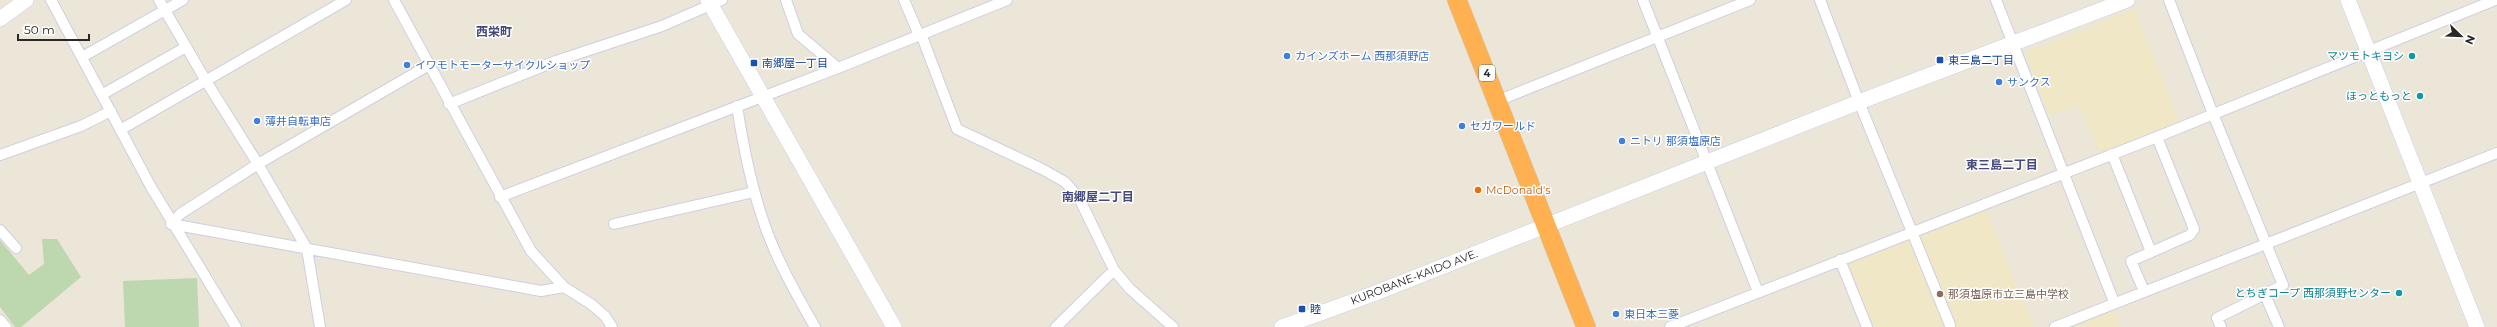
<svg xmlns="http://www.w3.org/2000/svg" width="2497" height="327" font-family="Montserrat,'Noto Sans JP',sans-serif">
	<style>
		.education { fill: #efe7c5 }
		.cemetery { fill: #bdd7ae }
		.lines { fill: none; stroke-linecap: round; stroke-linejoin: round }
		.street-casing { stroke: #cdcfe3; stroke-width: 12 }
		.secondary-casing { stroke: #cdcfe3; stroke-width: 16 }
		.highway-casing { stroke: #cbcbcb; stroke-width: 20 }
		.street { stroke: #fff; stroke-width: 10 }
		.secondary { stroke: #fff; stroke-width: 15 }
		.highway { stroke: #ffb050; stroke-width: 19 }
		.shop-dot { fill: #3f7fe0; stroke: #fff; stroke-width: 1.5 }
		.culture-dot { fill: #0f9aa8; stroke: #fff; stroke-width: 1.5 }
		.transit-dot { fill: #1a4fb4; stroke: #fff; stroke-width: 1.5 }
		.food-dot { fill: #e8710a; stroke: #fff; stroke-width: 1.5 }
		.education-dot { fill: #8d6e63; stroke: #fff; stroke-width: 1.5 }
		.labels { text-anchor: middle; stroke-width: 3; stroke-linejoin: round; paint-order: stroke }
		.shield { fill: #fff; stroke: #686868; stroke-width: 1 }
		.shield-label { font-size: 10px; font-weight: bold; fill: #282828 }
		.shop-label { font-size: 11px; fill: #366cbe; stroke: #fff; text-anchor: start }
		.culture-label { font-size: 11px; fill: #0d838f; stroke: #fff; text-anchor: end }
		.transit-label { font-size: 11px; fill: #164399; stroke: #fff; text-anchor: start }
		.food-label { font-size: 11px; fill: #c56008; stroke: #fff; text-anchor: start }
		.street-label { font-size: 11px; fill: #282828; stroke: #fff }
		.education-label { font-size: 11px; fill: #785e54; stroke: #fff; text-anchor: start }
		.neighbourhood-label { font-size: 12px; font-weight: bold; fill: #45497b; stroke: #fff }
	</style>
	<rect width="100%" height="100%" fill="#ece6d8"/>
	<path class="education" d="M 2135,9 L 2180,124 L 2100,155 L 2079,105 L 2050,116 L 2025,53 Z
		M 1986,208 L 2034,327 L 1872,327 L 1846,262 Z
		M 2113,308 L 2121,327 L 2064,327 Z"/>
	<path class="cemetery" d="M 42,239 L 57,239 L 81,277 L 21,327 L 15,327 L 0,307 L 0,240 L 29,275 L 44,264 Z
		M 197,278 L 199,327 L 125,327 L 123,281 Z"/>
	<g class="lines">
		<defs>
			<path id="street" d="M 51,0 L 151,187 L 236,327
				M 159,0 L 206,81 L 258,164 L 307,249 L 320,327
				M 394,0 L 531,251 L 564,287 L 591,304 L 605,316 L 612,327
				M 786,0 L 798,34 L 838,68
				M 904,0 L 919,35
				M 1643,0 L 1758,292
				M 1820,0 L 1859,102 L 1950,325
				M 1996,0 L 2114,302
				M 2169,0 L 2213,114 L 2283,285 L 2217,318 L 2221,327
				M 921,34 L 957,129 L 1042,169 L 1065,182 L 1079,198 L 1114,270 L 1130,289 L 1173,327
				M 82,57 L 183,0
				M 103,94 L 186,47
				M 1497,101 L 1750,0
				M 449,104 L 556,61 L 662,26 L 722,0
				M 737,106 C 743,145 750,182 763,220 C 775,257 795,292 815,327
				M 120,130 L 346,0
				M 2112,154 L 2151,252
				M 0,155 L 81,126 L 111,111
				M 500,197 L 838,68 L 1007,0
				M 171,224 L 541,291 L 564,287
				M 171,224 L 180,214 L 258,164 L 429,65
				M 614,224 L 754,192
				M 0,230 L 16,248
				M 1840,260 L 1867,327
				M 2144,291 L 2131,261 L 2190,235 L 2194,229 L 2157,137
				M 2265,295 L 2279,327
				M 0,320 L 6,327
				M 1056,327 L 1114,270
				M 1670,327 L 2157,137 L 2495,0
				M 2055,327 L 2497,153"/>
			<path id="secondary" d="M 708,0 L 894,327
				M 2348,0 L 2477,327
				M 0,19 L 26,0
				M 1282,327 L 1373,294 L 1859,102 L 2127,0"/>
			<path id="highway" d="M 1457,0 L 1586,327"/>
		</defs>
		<use href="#street" class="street-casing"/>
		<use href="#secondary" class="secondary-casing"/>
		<use href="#highway" class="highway-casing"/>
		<use href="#street" class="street"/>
		<use href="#secondary" class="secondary"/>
		<use href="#highway" class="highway"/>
	</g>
	<g class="shop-dot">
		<circle cx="1287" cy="56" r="4"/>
		<circle cx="407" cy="65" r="4"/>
		<circle cx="1999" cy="82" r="4"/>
		<circle cx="257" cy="121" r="4"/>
		<circle cx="1462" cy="126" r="4"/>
		<circle cx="1622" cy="141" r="4"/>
		<circle cx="1616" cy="314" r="4"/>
	</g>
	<g class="culture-dot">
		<circle cx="2412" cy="56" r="4"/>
		<circle cx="2420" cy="96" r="4"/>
		<circle cx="2399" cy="293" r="4"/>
	</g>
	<g class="transit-dot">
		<rect x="1936" y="56" width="8" height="8" rx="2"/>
		<rect x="750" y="59" width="8" height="8" rx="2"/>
		<rect x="1298" y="305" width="8" height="8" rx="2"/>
	</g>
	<circle class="food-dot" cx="1478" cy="190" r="4"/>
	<circle class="education-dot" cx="1940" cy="294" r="4"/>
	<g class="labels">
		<rect class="shield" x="1479" y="65" width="16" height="16" rx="3"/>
		<g class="shield-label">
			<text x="1487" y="77">4</text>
		</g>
		<g class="shop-label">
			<text x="1295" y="60">カインズホーム 西那須野店</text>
			<text x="415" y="69">イワモトモーターサイクルショップ</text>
			<text x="2007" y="86">サンクス</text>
			<text x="265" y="125">薄井自転車店</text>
			<text x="1470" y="130">セガワールド</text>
			<text x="1630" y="145">ニトリ 那須塩原店</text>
			<text x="1624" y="318">東日本三菱</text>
		</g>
		<g class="culture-label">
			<text x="2404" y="60">マツモトキヨシ</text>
			<text x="2412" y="100">ほっともっと</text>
			<text x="2391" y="297">とちぎコープ 西那須野センター</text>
		</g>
		<g class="transit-label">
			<text x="1948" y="64">東三島二丁目</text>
			<text x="762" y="67">南郷屋一丁目</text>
			<text x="1310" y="313">睦</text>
		</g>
		<g class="food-label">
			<text x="1486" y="194">McDonald's</text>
		</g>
		<g class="street-label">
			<text transform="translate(1414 277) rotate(-21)" y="4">KUROBANE-KAIDO AVE.</text>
		</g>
		<g class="education-label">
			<text x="1948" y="298">那須塩原市立三島中学校</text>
		</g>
		<g class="neighbourhood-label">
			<text x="494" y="36">西栄町</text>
			<text x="2002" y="169">東三島二丁目</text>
			<text x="1098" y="201">南郷屋二丁目</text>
		</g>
	</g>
	<g transform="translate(2461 36) rotate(113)" stroke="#ffffff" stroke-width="3" paint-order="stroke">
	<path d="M0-3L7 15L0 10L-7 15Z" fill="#282828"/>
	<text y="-6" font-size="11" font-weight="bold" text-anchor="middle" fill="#282828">N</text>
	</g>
	<path d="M18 34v6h71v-6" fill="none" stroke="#282828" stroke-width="2"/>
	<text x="24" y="34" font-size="12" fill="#282828" stroke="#ffffff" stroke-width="3" paint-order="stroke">50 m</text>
</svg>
